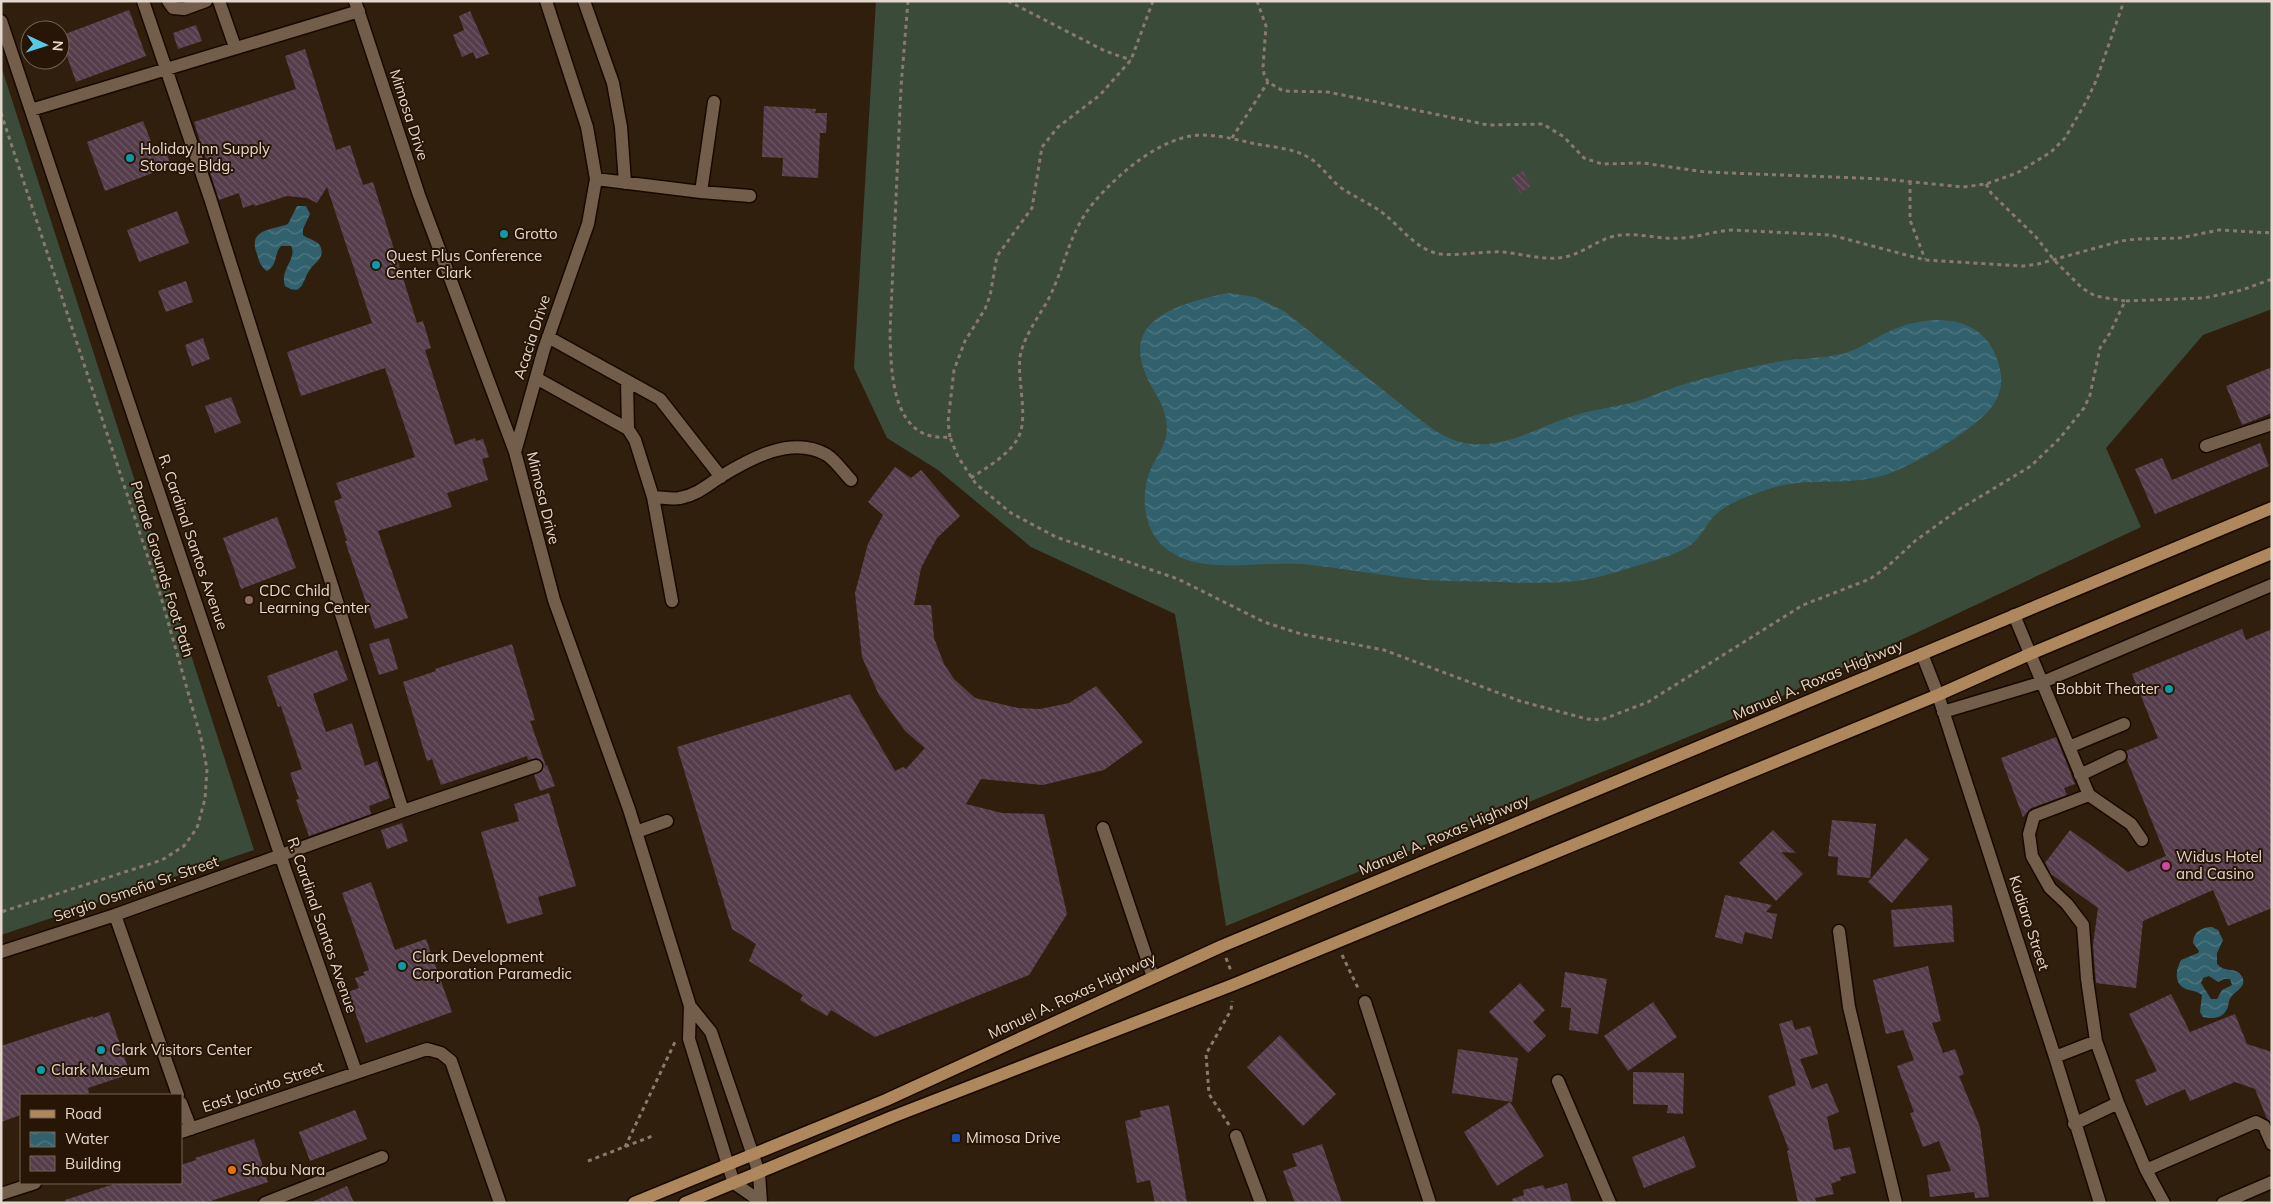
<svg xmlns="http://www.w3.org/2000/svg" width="2273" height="1204" font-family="Mulish,sans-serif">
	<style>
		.grass { fill: #3b4b3a }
		.water { fill: url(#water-waves); fill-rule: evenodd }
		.building { fill: url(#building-back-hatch) }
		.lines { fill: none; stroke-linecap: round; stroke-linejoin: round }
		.minor-casing { stroke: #180800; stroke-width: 15 }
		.major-casing { stroke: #180800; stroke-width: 15 }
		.path { stroke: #897a6c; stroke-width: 3; stroke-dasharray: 4 4; stroke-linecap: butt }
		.minor { stroke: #725e4b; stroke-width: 12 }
		.major { stroke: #ae885c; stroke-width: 12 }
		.culture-dot { fill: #0f9aa8; stroke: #271605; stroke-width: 2 }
		.education-dot { fill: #8d6e63; stroke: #271605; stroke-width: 2 }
		.hotel-dot { fill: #d1479c; stroke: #271605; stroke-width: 2 }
		.transit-dot { fill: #1a4fb4; stroke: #271605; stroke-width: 2 }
		.food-dot { fill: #e8710a; stroke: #271605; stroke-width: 2 }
		.labels { text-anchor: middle; stroke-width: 4; stroke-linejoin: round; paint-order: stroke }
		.street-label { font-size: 15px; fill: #e4d8cd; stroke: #271605 }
		.poi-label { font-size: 15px; fill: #e4d8cd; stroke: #271605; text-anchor: start }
	</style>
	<defs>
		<pattern id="water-waves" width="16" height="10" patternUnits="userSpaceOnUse" patternTransform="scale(1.25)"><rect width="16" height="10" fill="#32616e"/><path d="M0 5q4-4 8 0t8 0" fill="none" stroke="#507782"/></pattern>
		<pattern id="building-back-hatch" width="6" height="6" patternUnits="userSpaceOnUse" patternTransform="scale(1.25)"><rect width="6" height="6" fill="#553d4b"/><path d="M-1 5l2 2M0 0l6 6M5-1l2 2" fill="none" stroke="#6d5864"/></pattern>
	</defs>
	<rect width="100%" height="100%" fill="#311f0e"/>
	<path class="grass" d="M 876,1 L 2272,1 L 2272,309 L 2203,335 L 2106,448 L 2141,527 L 1744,714 L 1226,926 L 1175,614 L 1031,547 L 938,470 L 887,438 L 854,368 Z
		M 1,66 L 254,850 L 1,935 Z"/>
	<path class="water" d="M 297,206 L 306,206 L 310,214 L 303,229 L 303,235 C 309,240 319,240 321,248 C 324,258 316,262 311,268 C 302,279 304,298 285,286 C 279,270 298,258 291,246 L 281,246 C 274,253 278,265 267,271 C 261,267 259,261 257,254 C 247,229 272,230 288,224 Z
		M 1228,293 L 1255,297 L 1284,311 L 1427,425 C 1447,439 1462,446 1487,444 C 1516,442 1540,427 1567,418 C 1588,410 1610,408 1631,403 C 1649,398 1667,389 1685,384 C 1715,375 1746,368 1776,362 C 1798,358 1820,359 1842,354 C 1860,350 1875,337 1892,330 C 1939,310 1993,317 2001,375 C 2002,384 2000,394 1995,402 C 1980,428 1907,470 1878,477 C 1844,485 1808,478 1775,487 C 1756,493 1730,501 1715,515 C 1706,524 1702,536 1692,544 C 1679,554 1656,560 1640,565 C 1625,569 1609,575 1594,578 C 1564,584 1531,583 1500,582 C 1472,581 1444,582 1416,579 C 1378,575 1341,568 1304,564 C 1260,560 1192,579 1159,542 C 1143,523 1141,493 1150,471 C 1155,459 1163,449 1166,437 C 1169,420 1163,406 1155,392 C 1112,323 1171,305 1228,293 Z
		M 2212,927 L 2218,930 L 2223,940 L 2217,953 L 2217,964 C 2225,973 2236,967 2241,975 C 2249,986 2235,991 2231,997 C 2228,1001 2229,1005 2227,1009 C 2222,1019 2212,1019 2203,1017 L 2200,1012 L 2202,995 C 2197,991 2192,991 2186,989 C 2173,984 2176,969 2181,960 L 2198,953 L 2199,951 L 2193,943 C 2193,932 2202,927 2212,927 ZM 2209,976 L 2218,982 L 2224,979 L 2230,979 L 2232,985 L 2222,990 L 2217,999 L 2211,999 L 2201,983 L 2203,978 Z"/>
	<path class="building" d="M 129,10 L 146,56 L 76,82 L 60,36 Z
		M 470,11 L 489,54 L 476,59 L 473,52 L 462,57 L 453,35 L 464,30 L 459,16 Z
		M 196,25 L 202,41 L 178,49 L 173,33 Z
		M 305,49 L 336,150 L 350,145 L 363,185 L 373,182 L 417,323 L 423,321 L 431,348 L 425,350 L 455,445 L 475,438 L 476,441 L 483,439 L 489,457 L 482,459 L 488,480 L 447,493 L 452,507 L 378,531 L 408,618 L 375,629 L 345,541 L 347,541 L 334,501 L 342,498 L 336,483 L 415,457 L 385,368 L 301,396 L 287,352 L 372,323 L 327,187 L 317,203 L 307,198 L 287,196 L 255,206 L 254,204 L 243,208 L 239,193 L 219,200 L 194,122 L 296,89 L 285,56 Z
		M 764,106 L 816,109 L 815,113 L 827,113 L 826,133 L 820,133 L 818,178 L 782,176 L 783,158 L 762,157 Z
		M 143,121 L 154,149 L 164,145 L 171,166 L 105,191 L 87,142 Z
		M 1523,171 L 1531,186 L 1520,193 L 1511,178 Z
		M 177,211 L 189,243 L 139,262 L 127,230 Z
		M 186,281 L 193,302 L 166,312 L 158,291 Z
		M 203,338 L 210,359 L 192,366 L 185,345 Z
		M 2272,367 L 2272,413 L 2242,425 L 2226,386 Z
		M 231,397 L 241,423 L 215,433 L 205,406 Z
		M 2260,443 L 2269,466 L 2155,514 L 2135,469 L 2162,458 L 2172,480 Z
		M 895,467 L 911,478 L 921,470 L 960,516 L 937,538 L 921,568 L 914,605 L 931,605 L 934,638 L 944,664 L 954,679 L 975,698 L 1018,708 L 1040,709 L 1069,703 L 1096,686 L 1143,742 L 1104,770 L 1043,785 L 981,779 L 966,804 L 1002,813 L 1044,814 L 1067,914 L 1029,975 L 875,1037 L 831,1010 L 827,1016 L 800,1000 L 803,995 L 749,961 L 756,944 L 732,929 L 677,747 L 850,694 L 895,771 L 903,767 L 906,769 L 925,748 L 905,731 L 879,695 L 862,657 L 855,593 L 868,544 L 883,515 L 868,502 Z
		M 277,517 L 296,568 L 241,589 L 223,538 Z
		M 2242,629 L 2246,640 L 2272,629 L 2272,908 L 2228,926 L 2213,890 L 2143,921 L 2136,988 L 2096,983 L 2093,945 L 2098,908 L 2051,874 L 2045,863 L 2070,830 L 2128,872 L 2166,856 L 2127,760 L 2128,756 L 2126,751 L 2158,738 L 2132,674 Z
		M 389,638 L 398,669 L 379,675 L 369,644 Z
		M 512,644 L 535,720 L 530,721 L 546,766 L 547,765 L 555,786 L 540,791 L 534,775 L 542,771 L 543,763 L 537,758 L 528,760 L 527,756 L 441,785 L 432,759 L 427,761 L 403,682 L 436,671 L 435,669 Z
		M 337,650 L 348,680 L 313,694 L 326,732 L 352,723 L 365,766 L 377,761 L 390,798 L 369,806 L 371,814 L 309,836 L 296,800 L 299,799 L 290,773 L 302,769 L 281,706 L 278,707 L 267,676 Z
		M 2056,737 L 2075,784 L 2064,788 L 2067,795 L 2031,808 L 2023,817 L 2001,758 Z
		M 549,793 L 576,886 L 538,897 L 543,914 L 507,924 L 481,832 L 519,821 L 514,804 Z
		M 1832,820 L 1876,824 L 1870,878 L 1837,875 L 1838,857 L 1828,856 Z
		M 402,823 L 408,841 L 387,849 L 381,830 Z
		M 1773,830 L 1796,853 L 1781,852 L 1803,874 L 1776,901 L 1739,863 Z
		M 1906,838 L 1929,859 L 1892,903 L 1868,882 Z
		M 371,882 L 395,950 L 426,939 L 452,1012 L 366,1043 L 348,992 L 359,988 L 355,978 L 365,975 L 363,972 L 369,970 L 342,893 Z
		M 1725,895 L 1772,905 L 1766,912 L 1777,914 L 1772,939 L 1745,932 L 1742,944 L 1715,937 Z
		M 1952,905 L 1954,942 L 1894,947 L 1891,910 Z
		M 1928,966 L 1941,1021 L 1932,1023 L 1943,1053 L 1955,1049 L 1964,1074 L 1959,1076 L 1980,1127 L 1989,1197 L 1975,1198 L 1974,1192 L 1930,1197 L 1927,1175 L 1951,1171 L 1939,1141 L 1923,1147 L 1910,1113 L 1914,1112 L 1897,1066 L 1914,1060 L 1903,1030 L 1886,1034 L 1873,980 Z
		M 1565,972 L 1607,979 L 1598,1034 L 1569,1030 L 1571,1008 L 1561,1007 Z
		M 1520,983 L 1545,1010 L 1533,1022 L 1546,1036 L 1528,1053 L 1489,1012 Z
		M 2171,994 L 2190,1032 L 2235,1014 L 2247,1044 L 2272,1052 L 2272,1123 L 2267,1119 L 2255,1089 L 2235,1082 L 2190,1101 L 2185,1089 L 2146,1106 L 2135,1080 L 2157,1071 L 2129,1014 Z
		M 1653,1002 L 1677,1037 L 1628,1071 L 1604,1036 Z
		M 109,1012 L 130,1074 L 88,1088 L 89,1093 L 82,1095 L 21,1095 L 21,1115 L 1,1122 L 1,1046 L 93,1016 L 93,1018 Z
		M 1792,1020 L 1795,1030 L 1810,1026 L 1818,1054 L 1800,1059 L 1812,1089 L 1827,1083 L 1839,1112 L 1827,1117 L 1834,1150 L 1850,1147 L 1856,1173 L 1840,1177 L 1841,1180 L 1831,1184 L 1834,1194 L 1815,1198 L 1816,1203 L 1798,1203 L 1787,1151 L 1789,1150 L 1768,1096 L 1796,1085 L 1779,1024 Z
		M 1280,1035 L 1336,1094 L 1303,1126 L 1247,1067 Z
		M 1458,1049 L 1518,1058 L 1512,1102 L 1452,1093 Z
		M 1633,1072 L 1684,1073 L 1683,1114 L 1667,1113 L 1668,1105 L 1633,1104 Z
		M 1510,1102 L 1544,1156 L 1497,1186 L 1464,1132 Z
		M 1169,1105 L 1178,1151 L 1187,1203 L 1155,1203 L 1150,1180 L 1137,1183 L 1125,1121 L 1141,1117 L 1140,1111 Z
		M 355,1110 L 367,1139 L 310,1161 L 299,1132 Z
		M 1684,1136 L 1696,1167 L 1644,1188 L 1632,1157 Z
		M 254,1139 L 268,1182 L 205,1203 L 65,1203 L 65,1200 L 117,1183 L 181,1183 L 181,1165 L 196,1160 L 195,1158 Z
		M 1322,1144 L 1342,1203 L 1295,1203 L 1283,1171 L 1297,1166 L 1292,1154 Z
		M 1567,1183 L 1572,1203 L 1513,1203 L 1512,1199 L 1524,1195 L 1523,1190 L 1543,1185 L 1545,1189 Z
		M 347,1186 L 354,1203 L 310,1203 Z"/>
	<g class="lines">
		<defs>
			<path id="minor" d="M 168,1 L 173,8 L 184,9 L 206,1
				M 219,1 L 235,47
				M 355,1 L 419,195 L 515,452 L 554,600 L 629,809 L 690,1006 L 689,1039 L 728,1165 L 734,1183 L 760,1201
				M 584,1 L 613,83 L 621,127 L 625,183
				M 1,21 L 286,872 L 356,1072
				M 31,110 L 359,11
				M 596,179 L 701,192 L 750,196
				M 701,192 L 714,102
				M 548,337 L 660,399 L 721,477
				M 536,378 L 628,429 L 635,440 L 653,497 C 661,497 672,500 680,498 C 696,495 707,486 720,477 C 751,458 792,435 827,455 C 836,461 844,473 851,480
				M 627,382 L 628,429
				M 2206,446 L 2272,424
				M 515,452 L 544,349 L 588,224 L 596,179 L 587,127 L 546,1
				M 653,497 L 672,601
				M 2014,615 L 2089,795 L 2131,824 L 2142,840
				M 1922,654 L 1938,695 L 2055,1057 L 2100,1203
				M 1943,712 L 2043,682 L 2272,585
				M 2069,747 L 2124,724
				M 2080,775 L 2120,756
				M 2089,795 L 2034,816 L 2029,834 L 2032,856 L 2050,888 L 2067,904 L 2083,925 L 2087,979 L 2096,1041
				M 403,811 L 536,766
				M 1103,828 L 1153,977
				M 636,832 L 667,821
				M 115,915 L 178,1095
				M 1839,931 L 1849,1007 L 1896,1203
				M 1,952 L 115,915 L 403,811 L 210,198 L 143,1
				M 1365,1002 L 1430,1203
				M 690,1006 L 711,1032 L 759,1173 L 761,1203
				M 2055,1057 L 2096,1041 L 2118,1103 L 2146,1170 L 2164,1203
				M 1558,1081 L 1610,1203
				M 181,1103 L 191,1129
				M 2074,1124 L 2118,1103
				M 181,1132 L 427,1049 L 441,1053 L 451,1061 L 500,1203
				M 1236,1136 L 1261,1203
				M 2146,1170 L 2256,1122 L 2264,1126 L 2272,1144
				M 1,1194 L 35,1183
				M 265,1203 L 382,1157
				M 2223,1203 L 2272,1182"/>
			<path id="major" d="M 634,1203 L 886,1100 L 1222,946 L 2272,508
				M 685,1203 L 892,1117 L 1235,984 L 1938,695 L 2030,654 L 2272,553"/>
		</defs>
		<use href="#minor" class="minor-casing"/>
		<use href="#major" class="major-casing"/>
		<path class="path" d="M 908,1 L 901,87 L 890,333 C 891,374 892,443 950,437 L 958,457 L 976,484 L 1011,513 L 1056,537 L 1178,579 L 1264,622 L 1301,634 L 1384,650 L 1520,701 L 1587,719 L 1601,720 L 1648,702 L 1803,605 L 1870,579 L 1887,567 L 1915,541 L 1958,510 L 2031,466 L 2060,438 L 2084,408 L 2090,395 L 2100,348 L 2110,333 L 2125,301 L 2204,298 L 2242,290 L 2272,279
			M 1008,1 L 1105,51 L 1131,60
			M 1257,1 L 1266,26 L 1263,67 L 1264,74 L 1268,82 L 1283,91 L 1328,92 L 1488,125 L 1543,124 L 1564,137 L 1584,158 L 1602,164 L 1643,163 L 1705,172 L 1883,179 L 1963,187 L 1986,184 L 2017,173 L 2051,152 L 2065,138 L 2086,102 L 2096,81 L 2124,1
			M 1,113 L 161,597 L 201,738 L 207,769 L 205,799 L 197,828 L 184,846 L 162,860 L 1,912
			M 1232,138 L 1268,82
			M 1910,181 L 1910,220 L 1925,259
			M 1986,184 L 1991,193 L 2036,237 L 2054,260 L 2082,288 L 2095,296 L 2125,301
			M 950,437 L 948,422 L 954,370 L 965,341 L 985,309 L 990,296 L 997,256 L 1032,208 L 1042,147 L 1058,127 L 1100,95 L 1131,60 L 1153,1
			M 971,478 C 987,467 1009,455 1018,438 C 1029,419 1017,380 1020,357 C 1024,335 1039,317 1049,298 C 1066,264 1069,231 1095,201 C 1119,173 1162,136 1201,135 C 1220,135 1238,140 1256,144 C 1272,147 1291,148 1306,156 C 1320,163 1328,177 1340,187 C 1354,197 1370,203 1384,214 C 1402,228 1417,251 1441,254 C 1461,256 1482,251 1503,252 C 1524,254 1547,262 1569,256 C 1587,251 1601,237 1621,235 C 1641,233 1661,240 1682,238 C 1699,237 1715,231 1732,230 L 1831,235 L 1925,260 L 2023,266 L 2038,264 L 2121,241 L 2137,239 L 2180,238 L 2219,230 L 2272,233
			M 1342,955 L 1359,990
			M 1226,958 L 1231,971
			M 1229,1125 L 1209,1094 L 1206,1054 L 1231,1010 L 1232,1001
			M 625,1147 L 675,1042
			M 588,1161 L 655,1135"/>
		<use href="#minor" class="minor"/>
		<use href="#major" class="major"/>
	</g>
	<g class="culture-dot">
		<circle cx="130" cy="158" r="5"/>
		<circle cx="504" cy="234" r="5"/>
		<circle cx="376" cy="265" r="5"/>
		<circle cx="2169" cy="689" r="5"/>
		<circle cx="402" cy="966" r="5"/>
		<circle cx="101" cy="1050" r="5"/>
		<circle cx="41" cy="1070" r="5"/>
	</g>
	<circle class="education-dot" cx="249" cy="600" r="5"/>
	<circle class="hotel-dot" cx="2166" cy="866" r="5"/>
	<rect class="transit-dot" x="951" y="1133" width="10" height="10" rx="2.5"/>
	<circle class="food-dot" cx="232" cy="1170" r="5"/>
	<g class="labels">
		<g class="street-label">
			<text transform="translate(409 115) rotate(72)" y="5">Mimosa Drive</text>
			<text transform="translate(532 337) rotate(-72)" y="5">Acacia Drive</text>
			<text transform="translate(543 498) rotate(76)" y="5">Mimosa Drive</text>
			<text transform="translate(193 542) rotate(71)" y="5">R. Cardinal Santos Avenue</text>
			<text transform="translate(162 569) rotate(73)" y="5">Parade Grounds Foot Path</text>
			<text transform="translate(1818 680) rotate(-23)" y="5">Manuel A. Roxas Highway</text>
			<text transform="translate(1444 835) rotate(-23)" y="5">Manuel A. Roxas Highway</text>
			<text transform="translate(136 889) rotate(-19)" y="5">Sergio Osmeña Sr. Street</text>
			<text transform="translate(2029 923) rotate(72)" y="5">Kudiaro Street</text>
			<text transform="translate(322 925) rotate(71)" y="5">R. Cardinal Santos Avenue</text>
			<text transform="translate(1072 996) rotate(-25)" y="5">Manuel A. Roxas Highway</text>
			<text transform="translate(263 1087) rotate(-19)" y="5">East Jacinto Street</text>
		</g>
		<g class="poi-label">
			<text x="140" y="154">Holiday Inn Supply<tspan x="140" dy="17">Storage Bldg.</tspan></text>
			<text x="514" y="239">Grotto</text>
			<text x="386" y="261">Quest Plus Conference<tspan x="386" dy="17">Center Clark</tspan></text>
			<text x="259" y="596">CDC Child<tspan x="259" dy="17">Learning Center</tspan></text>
			<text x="2159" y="694" text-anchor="end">Bobbit Theater</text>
			<text x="2176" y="862">Widus Hotel<tspan x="2176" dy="17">and Casino</tspan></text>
			<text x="412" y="962">Clark Development<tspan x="412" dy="17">Corporation Paramedic</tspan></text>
			<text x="111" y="1055">Clark Visitors Center</text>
			<text x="51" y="1075">Clark Museum</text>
			<text x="966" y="1143">Mimosa Drive</text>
			<text x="242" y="1175">Shabu Nara</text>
		</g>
	</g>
	<rect width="2273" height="1204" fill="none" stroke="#e4d8cd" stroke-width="5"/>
	<rect x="20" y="1094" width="162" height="90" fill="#271605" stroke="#736455"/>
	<rect x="30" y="1110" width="25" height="8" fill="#ae885c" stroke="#736455"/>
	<text x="65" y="1119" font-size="15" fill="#e4d8cd">Road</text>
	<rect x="30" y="1132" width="25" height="15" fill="url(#water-waves)" stroke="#736455"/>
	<text x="65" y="1144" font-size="15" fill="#e4d8cd">Water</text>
	<rect x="30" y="1156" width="25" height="15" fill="url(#building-back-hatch)" stroke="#736455"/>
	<text x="65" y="1169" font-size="15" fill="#e4d8cd">Building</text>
	<g transform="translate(45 45) rotate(94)"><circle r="24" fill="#271605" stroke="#736455"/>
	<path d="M0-4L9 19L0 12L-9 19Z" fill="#58c9e4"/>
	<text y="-8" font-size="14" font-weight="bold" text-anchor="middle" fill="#e4d8cd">N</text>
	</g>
</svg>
